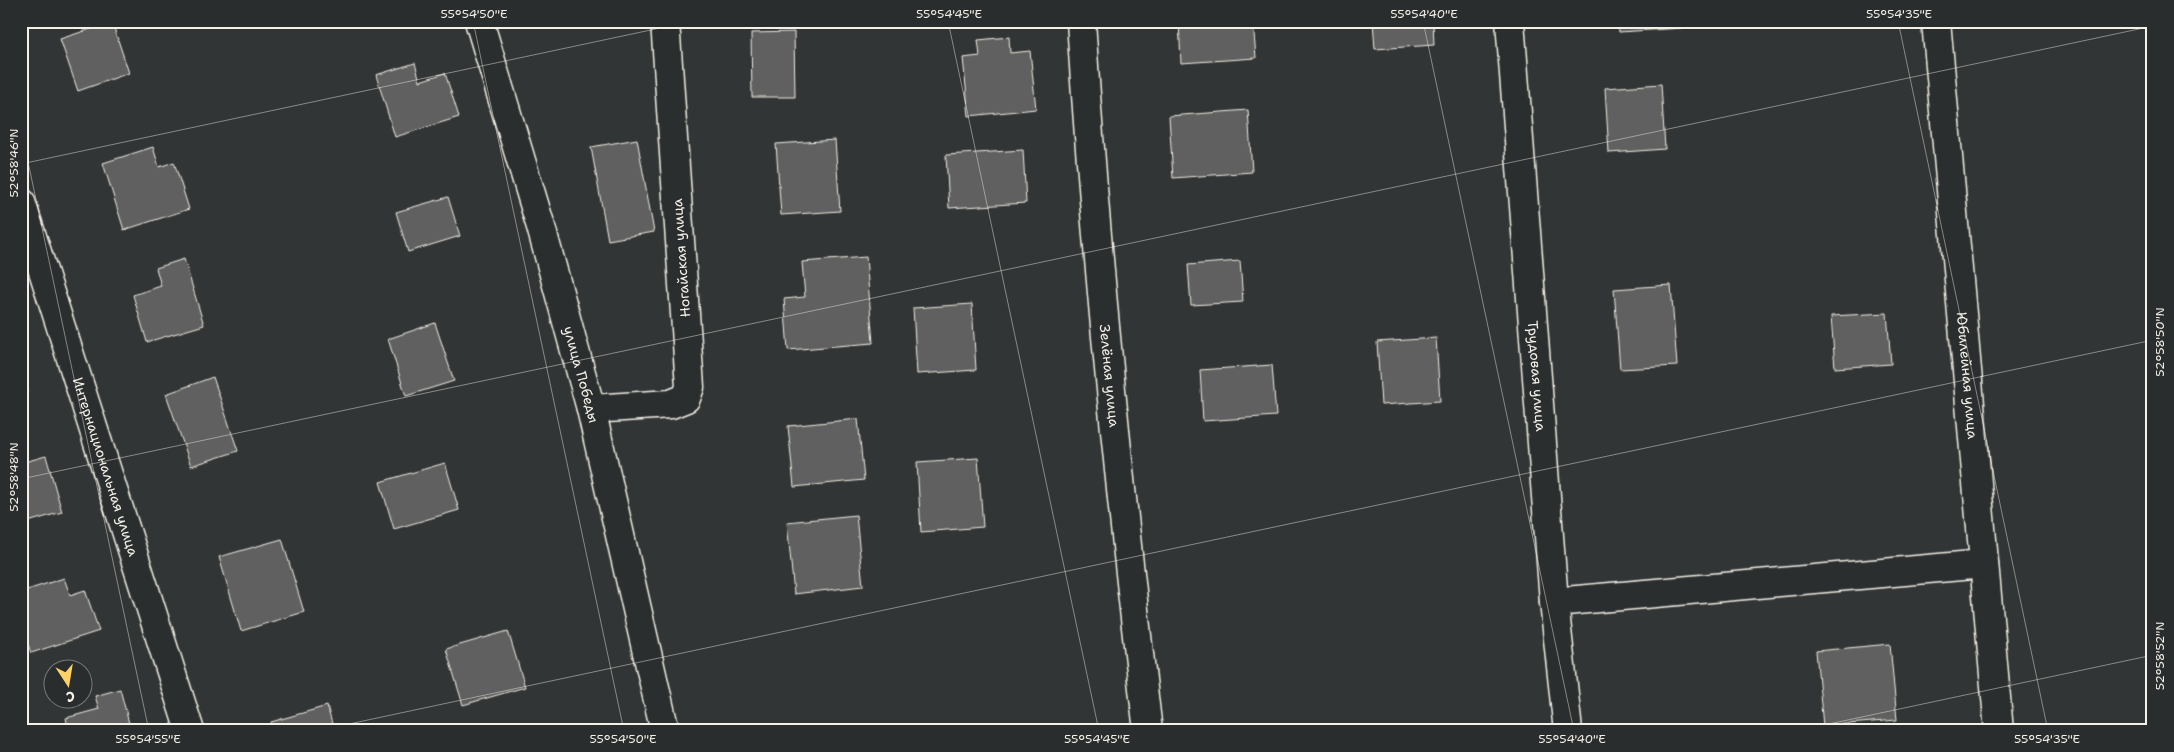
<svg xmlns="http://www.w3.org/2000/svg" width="2174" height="752" font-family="'Shantell Sans',sans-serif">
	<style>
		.building { fill: #5f605f; stroke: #f4f1e8 }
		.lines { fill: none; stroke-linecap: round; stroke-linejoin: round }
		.minor-casing { stroke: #f4f1e8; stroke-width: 31 }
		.minor { stroke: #2a2d2e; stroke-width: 28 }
		.ticks { fill: none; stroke: #f4f1e8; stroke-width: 1; stroke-opacity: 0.45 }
		.labels { text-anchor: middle; stroke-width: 4; stroke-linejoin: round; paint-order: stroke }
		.street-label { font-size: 14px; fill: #f4f1e8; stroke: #2a2d2e }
		.neatline { fill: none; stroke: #f4f1e8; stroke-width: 2 }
		.ticks-label { font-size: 12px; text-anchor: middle; fill: #f4f1e8 }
	</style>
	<rect width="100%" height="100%" fill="#323535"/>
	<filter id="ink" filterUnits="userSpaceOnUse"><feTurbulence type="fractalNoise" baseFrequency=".02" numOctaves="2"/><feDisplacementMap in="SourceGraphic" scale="10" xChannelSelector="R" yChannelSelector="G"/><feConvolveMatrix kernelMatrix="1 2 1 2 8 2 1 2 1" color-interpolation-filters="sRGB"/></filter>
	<g filter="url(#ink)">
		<path class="building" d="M 1179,21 L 1253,21 L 1256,58 L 1181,63 Z
			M 1373,21 L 1433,21 L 1434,45 L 1375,49 Z
			M 1618,21 L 1682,21 L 1683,28 L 1619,32 Z
			M 112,22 L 129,73 L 78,91 L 60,39 Z
			M 794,32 L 795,97 L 752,97 L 751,33 Z
			M 1009,37 L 1010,53 L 1030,51 L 1036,109 L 969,116 L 963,58 L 980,56 L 978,40 Z
			M 415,63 L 420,81 L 445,73 L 459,117 L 395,137 L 376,75 Z
			M 1661,84 L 1665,149 L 1609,153 L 1605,88 Z
			M 1248,110 L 1252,172 L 1173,178 L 1169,116 Z
			M 637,139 L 654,232 L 608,240 L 591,147 Z
			M 835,140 L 840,211 L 781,215 L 776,144 Z
			M 153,147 L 159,167 L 174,162 L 189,209 L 124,230 L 103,163 Z
			M 1023,150 L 1026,203 L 949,208 L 946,155 Z
			M 448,197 L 460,236 L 408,252 L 396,212 Z
			M 866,257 L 873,343 L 788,350 L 784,299 L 805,297 L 802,262 Z
			M 184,259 L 204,325 L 147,342 L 133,295 L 161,286 L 156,268 Z
			M 1240,261 L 1243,302 L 1191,305 L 1188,265 Z
			M 1671,285 L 1677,366 L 1620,369 L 1614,289 Z
			M 972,304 L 976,370 L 917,374 L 913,308 Z
			M 1887,313 L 1891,364 L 1835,368 L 1831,316 Z
			M 435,323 L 454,381 L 406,396 L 388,339 Z
			M 1436,338 L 1440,401 L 1381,405 L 1377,342 Z
			M 1272,365 L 1276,416 L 1203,421 L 1200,370 Z
			M 21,367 L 28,391 L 21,393 Z
			M 213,377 L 238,451 L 191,466 L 166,394 Z
			M 858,419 L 864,480 L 794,487 L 788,426 Z
			M 46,456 L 62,512 L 21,524 L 21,463 Z
			M 978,458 L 983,527 L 921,532 L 917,462 Z
			M 445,463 L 459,510 L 394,529 L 380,482 Z
			M 856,515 L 863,586 L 794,594 L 787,522 Z
			M 282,539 L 304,612 L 241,631 L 219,557 Z
			M 64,578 L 70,595 L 85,590 L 99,631 L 31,653 L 21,623 L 21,592 Z
			M 508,631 L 525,687 L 463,705 L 446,649 Z
			M 1890,644 L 1897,720 L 1823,726 L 1816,651 Z
			M 120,689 L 131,731 L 69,731 L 66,718 L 99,709 L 95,696 Z
			M 327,706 L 334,731 L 274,731 L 271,722 Z"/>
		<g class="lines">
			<defs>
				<g id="minor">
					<path id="s1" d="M 479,21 L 541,227 L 591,409 L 665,731"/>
					<path id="s2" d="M 1081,21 C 1096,258 1120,495 1148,731"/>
					<path id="s3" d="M 1510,21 L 1554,602 L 1568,731"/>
					<path id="s4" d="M 1936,21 L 1999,731"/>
					<path id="s5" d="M 21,202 L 190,731"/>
					<path d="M 591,409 L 671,404 L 686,398 L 690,387 L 665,21"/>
					<path d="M 1554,602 L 1984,564"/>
				</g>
			</defs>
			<use href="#minor" class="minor-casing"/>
			<use href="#minor" class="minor"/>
		</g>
	</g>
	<path class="ticks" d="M 473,21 L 624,731M 948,21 L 1099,731M 1423,21 L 1574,731M 1898,21 L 2048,731M 21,129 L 149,731M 21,164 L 693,21M 21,479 L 2153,26M 316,731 L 2153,340M 1796,731 L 2153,655"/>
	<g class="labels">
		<g class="street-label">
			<text transform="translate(681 258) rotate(-94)" y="5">Ногайская улица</text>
			<text dy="5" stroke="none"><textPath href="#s1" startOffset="368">улица Победы</textPath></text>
			<text dy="5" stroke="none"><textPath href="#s2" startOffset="356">Зелёная улица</textPath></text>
			<text dy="5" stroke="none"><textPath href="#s3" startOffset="356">Трудовая улица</textPath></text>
			<text dy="5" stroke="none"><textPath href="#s4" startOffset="356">Юбилейная улица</textPath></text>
			<text dy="5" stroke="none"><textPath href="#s5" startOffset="278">Интернациональная улица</textPath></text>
		</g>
	</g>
	<rect width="2174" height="752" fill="none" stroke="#2a2d2e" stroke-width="55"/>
	<g transform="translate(68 684) rotate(168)"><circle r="24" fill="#2a2d2e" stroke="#7b7b78"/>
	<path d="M0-4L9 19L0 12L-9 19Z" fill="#ffd166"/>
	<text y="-8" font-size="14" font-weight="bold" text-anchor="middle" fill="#f4f1e8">С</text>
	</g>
	<rect x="28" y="28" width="2118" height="696" class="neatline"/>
	<g class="ticks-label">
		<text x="474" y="18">55°54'50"E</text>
		<text x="949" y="18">55°54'45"E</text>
		<text x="1424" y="18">55°54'40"E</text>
		<text x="1899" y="18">55°54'35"E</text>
		<text transform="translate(14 163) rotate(-90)" y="4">52°58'46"N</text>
		<text transform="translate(2160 342) rotate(-90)" y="4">52°58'50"N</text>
		<text transform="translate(14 477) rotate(-90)" y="4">52°58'48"N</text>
		<text transform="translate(2160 656) rotate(-90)" y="4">52°58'52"N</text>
		<text x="148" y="743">55°54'55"E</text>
		<text x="623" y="743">55°54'50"E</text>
		<text x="1097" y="743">55°54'45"E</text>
		<text x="1572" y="743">55°54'40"E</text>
		<text x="2047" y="743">55°54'35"E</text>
	</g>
</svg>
